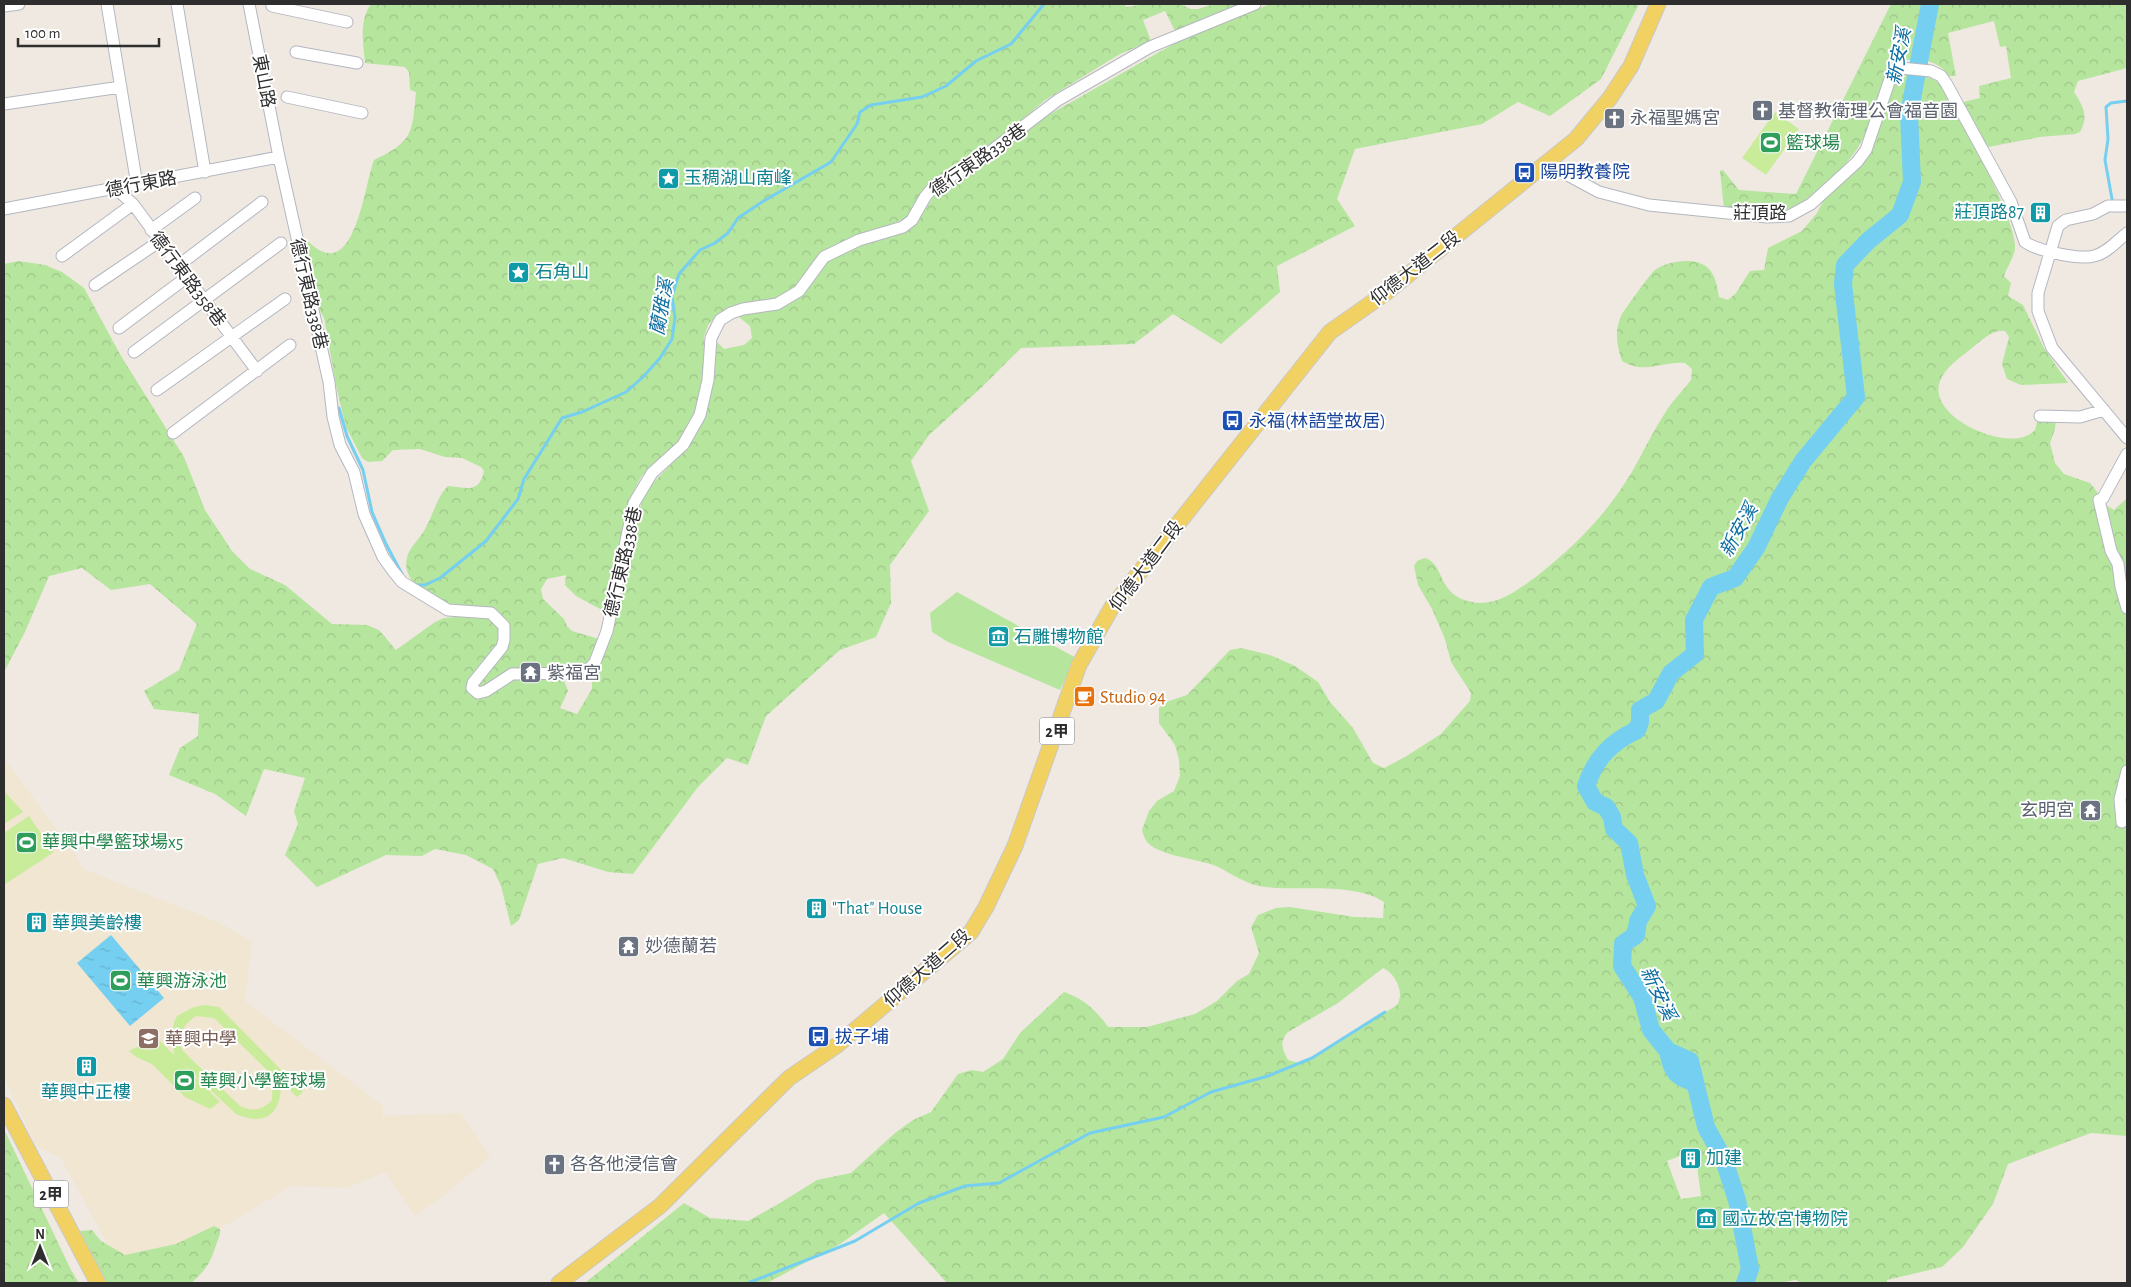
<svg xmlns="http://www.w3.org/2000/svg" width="2131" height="1287" font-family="'Alegreya Sans','Noto Sans TC',sans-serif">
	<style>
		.education { fill: #f0e6d1 }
		.grass { fill: #b6e59e }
		.forest { fill: url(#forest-crowns); fill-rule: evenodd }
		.pitch { fill: #c9ec9a; fill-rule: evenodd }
		.water { fill: url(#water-ripples) }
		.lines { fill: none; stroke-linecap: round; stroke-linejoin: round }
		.stream { stroke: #75cff0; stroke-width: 3 }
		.river { stroke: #75cff0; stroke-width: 18 }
		.minor-casing { stroke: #b4b7c1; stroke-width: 13 }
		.major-casing { stroke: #c9c9c9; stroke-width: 17 }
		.minor { stroke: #fff; stroke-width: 11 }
		.major { stroke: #f2d163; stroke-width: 15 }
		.labels { text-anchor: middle; stroke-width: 4; stroke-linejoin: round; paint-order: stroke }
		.shield { fill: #fff; stroke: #6d6d6d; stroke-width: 1 }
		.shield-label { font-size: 16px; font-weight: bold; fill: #2e2e2e }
		.street-label { font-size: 18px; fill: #2e2e2e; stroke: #fff }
		.worship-label { font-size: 18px; fill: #5b616d; stroke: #fff; text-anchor: start }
		.leisure-label { font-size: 18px; fill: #27864d; stroke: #fff; text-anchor: start }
		.transit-label { font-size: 18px; fill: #164399; stroke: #fff; text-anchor: start }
		.culture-label { font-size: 18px; fill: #0d838f; stroke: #fff; text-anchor: start }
		.food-label { font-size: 18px; fill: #c56008; stroke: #fff; text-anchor: start }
		.education-label { font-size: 18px; fill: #785e54; stroke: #fff; text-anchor: start }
		.water-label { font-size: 19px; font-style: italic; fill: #0d6fa3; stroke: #fff }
	</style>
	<defs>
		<pattern id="forest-crowns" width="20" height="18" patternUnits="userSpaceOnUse" patternTransform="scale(1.25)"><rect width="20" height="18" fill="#b6e59e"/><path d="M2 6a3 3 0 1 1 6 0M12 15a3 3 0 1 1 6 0" fill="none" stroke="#9dc588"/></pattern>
		<pattern id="water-ripples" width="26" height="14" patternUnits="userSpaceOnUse" patternTransform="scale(1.25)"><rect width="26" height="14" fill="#75cff0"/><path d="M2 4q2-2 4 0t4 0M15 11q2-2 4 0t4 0" fill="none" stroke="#66b2ce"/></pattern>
	</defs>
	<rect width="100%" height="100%" fill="#efe9e1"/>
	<path class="education" d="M 4,758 L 74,853 L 83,869 L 218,922 L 252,941 L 245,1001 L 383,1106 L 382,1116 L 461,1113 L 490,1157 L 442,1197 L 415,1216 L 385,1172 L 347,1188 L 291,1186 L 186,1249 L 118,1264 L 61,1158 L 36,1146 L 4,1077 Z"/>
	<path class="grass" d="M 957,592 L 1076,658 L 1060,690 L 948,642 L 932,632 L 930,613 Z"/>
	<path class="forest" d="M 371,4 L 1125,4 L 1126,7 L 1147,4 L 1180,4 L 1191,9 L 1198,9 L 1214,4 L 1244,4 L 1175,31 L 1165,11 L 1143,20 L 1151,41 L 1120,54 L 1045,100 L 1004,136 L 949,174 L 908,217 L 820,256 L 798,287 L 776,300 L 728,309 L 719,313 L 708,325 L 704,337 L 705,366 L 696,414 L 676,448 L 654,464 L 641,477 L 630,498 L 607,606 L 604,611 L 576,596 L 565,585 L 566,575 L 547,579 L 541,589 L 543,599 L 564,619 L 567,626 L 572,631 L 599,639 C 584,689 557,659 523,669 C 509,674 495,683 481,690 L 475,688 L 501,655 L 501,616 C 487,614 472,613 459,609 C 438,603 400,584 407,558 C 409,547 420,539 425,529 C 433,516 437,496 448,486 C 465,487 479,495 484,471 L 481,467 L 462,458 L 445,457 L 420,449 L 393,450 L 382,461 L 368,462 L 362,458 L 346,427 L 337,390 L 324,318 L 315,302 L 300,237 L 303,236 C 354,294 363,189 374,160 C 414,141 412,133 416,92 L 410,90 L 409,72 L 405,67 L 365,63 C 363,42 359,21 371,4 Z
		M 1270,4 L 1639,4 L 1601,79 L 1550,116 L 1518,102 L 1482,124 L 1355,149 L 1337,199 L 1355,226 L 1277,266 L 1280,292 L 1221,344 L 1173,314 L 1134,344 L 1021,348 L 982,387 L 929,435 L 911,461 L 929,511 L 890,565 L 891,603 L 876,637 L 840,650 L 766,716 L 748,765 L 727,758 L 698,787 L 633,874 L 608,872 L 563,858 L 538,864 L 519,920 L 511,926 L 501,886 L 493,869 L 466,855 L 435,849 L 422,856 L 386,855 L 317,887 L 285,855 L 298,824 L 294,811 L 305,778 L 264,769 L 246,816 L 215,794 L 169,775 L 180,748 L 198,736 L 199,714 L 154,709 L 144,691 L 179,670 L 197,624 L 150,584 L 111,590 L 82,568 L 49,576 L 25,632 L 4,672 L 4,264 L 19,261 L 45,265 L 62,272 L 84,288 L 121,356 L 184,457 L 205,510 L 232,551 L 250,569 L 285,585 L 332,624 L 367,625 L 379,630 L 396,650 L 435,622 L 444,618 L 486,614 L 498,625 L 500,643 L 470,690 L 515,679 L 563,678 L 568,691 L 560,708 L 577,714 L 592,689 L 592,678 L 601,663 L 615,619 L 642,500 L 653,483 L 681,454 L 705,411 L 716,341 L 724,349 L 744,345 L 752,338 L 750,326 L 740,318 L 740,315 L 776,310 L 827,259 L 913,223 L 923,213 L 935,194 L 1045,117 L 1184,38 Z
		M 1891,4 L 2126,4 L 2127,68 L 2078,81 L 2074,92 C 2083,106 2089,116 2080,132 L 2075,134 L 2040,137 L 1988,147 L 1984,146 L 1963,102 L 1980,98 L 1979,86 L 2011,78 L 2006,46 L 2000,47 L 1994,21 L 1948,33 L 1956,76 L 1949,76 C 1937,57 1903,53 1888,70 C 1879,95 1872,126 1857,149 C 1843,170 1807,205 1782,211 C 1763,216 1743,211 1724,209 L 1720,171 L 1723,170 L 1739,190 L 1796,194 Z
		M 1912,74 L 1932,78 L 1940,84 C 1958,114 2016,216 2015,247 C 2015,256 2007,267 2004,276 L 2011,283 L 2008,296 L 2023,305 L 2044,348 L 2068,383 L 2021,385 L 2007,379 L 2002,364 L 2009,337 L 2005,331 C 1992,329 1981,341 1972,348 C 1961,357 1945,367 1940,381 C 1927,416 2000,448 2026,436 C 2029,435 2033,432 2035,430 L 2038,418 L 2056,418 L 2055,429 L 2050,443 L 2055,463 L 2064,474 L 2090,483 L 2098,493 L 2102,503 L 2114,510 L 2127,498 L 2127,1136 L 2091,1133 L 2008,1164 L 1993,1204 L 1963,1247 L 1942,1267 L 1887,1280 L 1887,1283 L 1801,1283 L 1796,1280 L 1778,1283 L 947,1283 L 884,1213 L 840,1244 L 767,1283 L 585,1283 L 684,1203 L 710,1218 L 748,1221 L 780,1203 L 817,1180 L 851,1173 L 895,1133 L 913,1120 L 931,1112 L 958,1074 L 972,1070 L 983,1072 L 1003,1059 L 1020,1033 L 1064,992 C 1084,999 1096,1010 1108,1027 L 1147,1027 L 1195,1014 L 1217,1001 L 1237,981 L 1249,974 L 1259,953 L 1251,927 L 1258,915 L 1276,908 L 1290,907 L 1354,917 L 1383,918 L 1384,902 C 1354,882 1300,891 1265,887 C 1246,885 1233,874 1216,866 C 1199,859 1160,856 1148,843 C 1145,840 1143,834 1142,830 L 1149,811 L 1157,801 L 1174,791 L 1180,776 L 1179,760 L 1175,745 L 1159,723 L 1159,708 L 1166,702 L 1187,695 L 1230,650 L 1241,648 L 1270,655 L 1295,666 L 1318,682 L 1330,702 L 1353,728 L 1373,763 L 1384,768 L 1405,757 L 1441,734 L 1470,701 L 1471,693 L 1451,662 L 1445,639 L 1432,609 L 1418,585 L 1414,566 L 1417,561 L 1425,558 C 1446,565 1436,595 1472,602 C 1497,607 1518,590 1537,576 C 1570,550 1597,524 1621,489 C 1638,465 1649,437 1665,413 C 1672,401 1683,391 1691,380 L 1692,369 L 1685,363 C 1661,361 1646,375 1622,361 C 1617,346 1614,331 1621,316 C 1624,310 1651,273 1655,270 C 1668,261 1697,256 1709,269 C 1716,277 1717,287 1719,297 L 1728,300 L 1736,293 L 1750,271 L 1764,270 L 1768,248 L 1802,231 L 1817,213 L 1823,201 L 1856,170 L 1893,86 L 1902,75 ZM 1383,968 C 1396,974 1405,993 1397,1005 L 1308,1061 L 1299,1063 L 1288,1060 C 1282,1049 1279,1042 1288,1032 L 1338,1003 ZM 1695,1150 L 1701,1196 L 1681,1199 L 1667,1161 Z
		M 4,1129 L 71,1270 L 79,1283 L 4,1283 Z
		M 214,1226 L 220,1229 L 220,1234 C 211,1258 212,1265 191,1283 L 100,1283 L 79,1231 L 92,1230 L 101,1241 L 125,1255 L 176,1244 Z"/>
	<path class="pitch" d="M 1775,112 L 1799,129 L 1766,175 L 1742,158 Z
		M 4,791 L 23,812 L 4,824 Z
		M 29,816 L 54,852 L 4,885 L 4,833 Z
		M 205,1005 L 219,1007 L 303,1092 L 297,1097 L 281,1081 C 282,1112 267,1128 236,1114 L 178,1059 L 220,1102 L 210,1109 L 185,1097 L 152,1064 L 136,1057 L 129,1051 L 144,1044 L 154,1035 L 174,1055 L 173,1025 L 177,1016 L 194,1007 ZM 196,1016 L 214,1018 L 273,1076 L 272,1100 C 263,1110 253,1112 240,1106 L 183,1051 C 175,1036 184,1024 196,1016 Z"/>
	<path class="water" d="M 111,935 L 164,998 L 130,1026 L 77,963 Z"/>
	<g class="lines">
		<path class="stream" d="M 2112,199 L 2105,160 L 2108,139 L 2106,107 L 2111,103 L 2127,101
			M 339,408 L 347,436 L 363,470 L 372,512 L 386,544 L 402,574
			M 414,585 L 425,585 L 440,578 L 486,541 L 518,499 L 524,479 L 562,418 L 582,412 L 626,392 L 643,377 L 660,358 L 672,339 L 675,318 L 672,296 L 679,274 L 700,250 L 715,243 L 728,233 L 738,218 L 762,202 L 831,162 L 857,124 L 860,112 L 871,105 L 922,97 L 946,86 L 976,61 L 1011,44 L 1044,4
			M 748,1283 L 855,1241 L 919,1203 L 965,1186 L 999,1183 L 1090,1133 L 1164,1117 L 1211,1092 L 1268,1076 L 1312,1058 L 1385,1012"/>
		<path class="river" d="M 1668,1051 C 1673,1073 1674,1075 1695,1083
			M 1745,1283 L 1750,1269 L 1737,1200 L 1724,1160 L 1706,1127 L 1690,1061 L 1668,1051 L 1651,1030 L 1642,997 L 1622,966 L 1623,944 L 1636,935 L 1638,921 L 1647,906 L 1635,875 L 1629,843 L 1614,829 L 1612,817 L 1606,807 L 1595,802 L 1586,786 C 1595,759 1611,742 1637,730 L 1640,722 L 1640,710 L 1656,701 L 1671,673 L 1695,654 L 1694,620 L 1711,587 L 1735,578 L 1756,548 L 1780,498 L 1803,461 L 1856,397 L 1843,284 L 1845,265 L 1868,241 L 1900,215 L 1912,182 L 1909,114 L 1930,4"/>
		<defs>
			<path id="minor" d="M 107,4 L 137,185
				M 177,4 L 205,172
				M 249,4 L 279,157 L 329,382 L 333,417 L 340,445 L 354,472 L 364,514 L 383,557 L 393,571 L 402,582 L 448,610 L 491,613 L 504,626 L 504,640 L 502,647 L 473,683 L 472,688 L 478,693 L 486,691 L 512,674 L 573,673 L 590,668 L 595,662 L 607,631 L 634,503 L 652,473 L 683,445 L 700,415 L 708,380 L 711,338 L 720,320 L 731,313 L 743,309 L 777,304 L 799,291 L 824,257 L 859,240 L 903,227 L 912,220 L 925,197 L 934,186 L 978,161 L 1058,100 L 1150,47 L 1255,4
				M 4,6 L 19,4
				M 272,6 L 347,22
				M 296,52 L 357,63
				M 287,97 L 362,113
				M 4,104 L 121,87
				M 1547,164 L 1599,192 L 1649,205 L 1767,217 L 1789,216 L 1811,204 L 1857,162 L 1866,150 L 1892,73 L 1901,68 L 1931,71 L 1941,76 L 1946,83 L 2011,202 L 2025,242 C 2038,251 2079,260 2094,256 C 2107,253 2117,241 2127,233
				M 116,189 L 133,204 L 257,371
				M 2127,206 L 2108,206 L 2093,214 L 2066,220 L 2058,226 L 2038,293 L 2038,311 L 2052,348 L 2127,438
				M 4,209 L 279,157
				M 151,230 L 195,198
				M 62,256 L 133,204
				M 179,265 L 262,202
				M 95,285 L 160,241
				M 119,328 L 187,277
				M 134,352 L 281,243
				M 157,390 L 285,299
				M 2040,416 L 2080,417 L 2104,410
				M 173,433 L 290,345
				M 2127,454 L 2103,498 L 2099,500 L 2111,551 L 2118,564 L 2121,587 L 2127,608
				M 2122,822 L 2120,799 L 2127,771"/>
			<path id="major" d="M 4,1105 L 98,1283
				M 559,1283 L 660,1206 L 789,1078 L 836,1046 L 971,932 L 986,907 L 1015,846 L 1079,665 L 1112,607 L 1330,332 L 1387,292 L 1576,139 L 1610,98 L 1631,66 L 1658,4"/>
		</defs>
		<use href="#minor" class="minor-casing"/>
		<use href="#major" class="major-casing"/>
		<use href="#minor" class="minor"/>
		<use href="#major" class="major"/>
	</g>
	<defs>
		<symbol id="church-square" viewBox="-11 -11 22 22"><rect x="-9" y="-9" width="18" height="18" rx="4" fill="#6b7280" stroke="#fff"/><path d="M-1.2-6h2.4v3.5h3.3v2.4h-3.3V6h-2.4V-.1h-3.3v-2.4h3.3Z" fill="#fff"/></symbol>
		<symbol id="stadium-square" viewBox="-11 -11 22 22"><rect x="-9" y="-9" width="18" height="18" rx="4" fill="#2e9e5b" stroke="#fff"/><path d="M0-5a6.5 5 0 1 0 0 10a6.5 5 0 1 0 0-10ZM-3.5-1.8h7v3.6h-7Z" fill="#fff"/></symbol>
		<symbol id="bus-square" viewBox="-11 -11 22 22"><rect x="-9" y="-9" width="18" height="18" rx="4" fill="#1a4fb4" stroke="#fff"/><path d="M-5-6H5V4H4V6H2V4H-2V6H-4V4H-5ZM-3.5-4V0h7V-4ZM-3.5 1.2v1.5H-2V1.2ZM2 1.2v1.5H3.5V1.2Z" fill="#fff"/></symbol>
		<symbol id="sight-square" viewBox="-11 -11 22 22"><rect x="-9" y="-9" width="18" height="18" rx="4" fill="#0f9aa8" stroke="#fff"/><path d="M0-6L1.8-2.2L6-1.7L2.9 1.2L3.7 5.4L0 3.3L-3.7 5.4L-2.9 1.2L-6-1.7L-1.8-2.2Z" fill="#fff"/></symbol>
		<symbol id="building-square" viewBox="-11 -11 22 22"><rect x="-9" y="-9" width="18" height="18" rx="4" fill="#0f9aa8" stroke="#fff"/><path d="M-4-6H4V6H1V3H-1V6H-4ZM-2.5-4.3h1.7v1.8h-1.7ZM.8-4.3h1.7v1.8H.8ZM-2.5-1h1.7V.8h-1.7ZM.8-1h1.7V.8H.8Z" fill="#fff"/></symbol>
		<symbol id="museum-square" viewBox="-11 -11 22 22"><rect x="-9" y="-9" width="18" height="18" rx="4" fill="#0f9aa8" stroke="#fff"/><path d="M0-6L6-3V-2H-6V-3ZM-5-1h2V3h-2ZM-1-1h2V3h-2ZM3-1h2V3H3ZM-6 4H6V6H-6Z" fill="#fff"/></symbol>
		<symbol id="temple-square" viewBox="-11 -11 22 22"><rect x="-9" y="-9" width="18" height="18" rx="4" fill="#6b7280" stroke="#fff"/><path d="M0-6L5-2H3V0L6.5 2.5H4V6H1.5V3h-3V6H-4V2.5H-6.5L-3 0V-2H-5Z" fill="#fff"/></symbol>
		<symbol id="cafe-square" viewBox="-11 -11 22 22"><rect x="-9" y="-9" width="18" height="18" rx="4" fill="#e8710a" stroke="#fff"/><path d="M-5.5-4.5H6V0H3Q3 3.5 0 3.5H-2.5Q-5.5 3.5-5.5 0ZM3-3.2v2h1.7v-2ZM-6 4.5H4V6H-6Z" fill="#fff"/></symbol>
		<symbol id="school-square" viewBox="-11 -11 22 22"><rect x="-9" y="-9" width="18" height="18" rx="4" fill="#8d6e63" stroke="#fff"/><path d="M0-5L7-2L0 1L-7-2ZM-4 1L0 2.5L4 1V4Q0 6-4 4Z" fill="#fff"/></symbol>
	</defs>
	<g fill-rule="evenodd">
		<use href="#church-square" x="1750" y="98" width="25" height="25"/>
		<use href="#church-square" x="1602" y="106" width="25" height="25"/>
		<use href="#stadium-square" x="1758" y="130" width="25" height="25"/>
		<use href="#bus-square" x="1512" y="160" width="25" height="25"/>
		<use href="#sight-square" x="656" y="166" width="25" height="25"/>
		<use href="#building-square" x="2028" y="200" width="25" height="25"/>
		<use href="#sight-square" x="506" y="260" width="25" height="25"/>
		<use href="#bus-square" x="1220" y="408" width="25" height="25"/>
		<use href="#museum-square" x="986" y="624" width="25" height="25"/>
		<use href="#temple-square" x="518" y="660" width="25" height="25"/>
		<use href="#cafe-square" x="1072" y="684" width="25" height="25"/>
		<use href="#temple-square" x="2078" y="798" width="25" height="25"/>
		<use href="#stadium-square" x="14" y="830" width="25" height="25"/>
		<use href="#building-square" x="804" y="896" width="25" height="25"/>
		<use href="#building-square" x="24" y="910" width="25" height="25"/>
		<use href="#temple-square" x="616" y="934" width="25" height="25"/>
		<use href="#stadium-square" x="108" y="968" width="25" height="25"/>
		<use href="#bus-square" x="806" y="1024" width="25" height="25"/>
		<use href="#school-square" x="136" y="1026" width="25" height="25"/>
		<use href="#building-square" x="74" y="1054" width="25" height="25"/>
		<use href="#stadium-square" x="172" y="1068" width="25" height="25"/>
		<use href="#building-square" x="1678" y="1146" width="25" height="25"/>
		<use href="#church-square" x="542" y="1152" width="25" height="25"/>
		<use href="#museum-square" x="1694" y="1206" width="25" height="25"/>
	</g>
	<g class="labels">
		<g class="shield">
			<rect x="1039.5" y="717.5" width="35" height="27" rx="4"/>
			<rect x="33.5" y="1180.5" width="35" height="27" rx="4"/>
		</g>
		<g class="shield-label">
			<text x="1057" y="737">2甲</text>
			<text x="51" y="1200">2甲</text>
		</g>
		<g class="street-label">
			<text transform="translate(264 81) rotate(79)" y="6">東山路</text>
			<text transform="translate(978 160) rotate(-35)" y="6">德行東路338巷</text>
			<text transform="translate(141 184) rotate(-11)" y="6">德行東路</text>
			<text x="1760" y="219">莊頂路</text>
			<text transform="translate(1415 268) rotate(-38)" y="6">仰德大道二段</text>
			<text transform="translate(188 279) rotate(53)" y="6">德行東路358巷</text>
			<text transform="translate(309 294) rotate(77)" y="6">德行東路338巷</text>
			<text transform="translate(623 562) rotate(-77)" y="6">德行東路338巷</text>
			<text transform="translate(1146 566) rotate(-53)" y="6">仰德大道二段</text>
			<text transform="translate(927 968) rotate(-41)" y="6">仰德大道二段</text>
		</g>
		<g class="worship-label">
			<text x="1778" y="117">基督教衛理公會福音園</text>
			<text x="1630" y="124">永福聖媽宮</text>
			<text x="547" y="679">紫福宮</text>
			<text x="2074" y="816" text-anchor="end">玄明宮</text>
			<text x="645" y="952">妙德蘭若</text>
			<text x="570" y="1170">各各他浸信會</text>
		</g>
		<g class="leisure-label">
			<text x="1786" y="149">籃球場</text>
			<text x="42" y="848">華興中學籃球場x5</text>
			<text x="137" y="987">華興游泳池</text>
			<text x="200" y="1087">華興小學籃球場</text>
		</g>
		<g class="transit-label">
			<text x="1540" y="178">陽明教養院</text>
			<text x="1249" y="427">永福(林語堂故居)</text>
			<text x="835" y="1043">拔子埔</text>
		</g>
		<g class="culture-label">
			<text x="684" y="184">玉稠湖山南峰</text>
			<text x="2024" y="218" text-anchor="end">莊頂路87</text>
			<text x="535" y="278">石角山</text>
			<text x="1014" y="643">石雕博物館</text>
			<text x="832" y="914">"That" House</text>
			<text x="52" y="929">華興美齡樓</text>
			<text x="86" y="1098" text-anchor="middle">華興中正樓</text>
			<text x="1706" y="1164">加建</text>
			<text x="1722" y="1225">國立故宮博物院</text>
		</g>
		<g class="food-label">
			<text x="1100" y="703">Studio 94</text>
		</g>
		<g class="education-label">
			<text x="165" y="1045">華興中學</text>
		</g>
		<g class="water-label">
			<text transform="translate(1898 56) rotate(-79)" y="7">新安溪</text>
			<text transform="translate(661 307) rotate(-80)" y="7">蘭雅溪</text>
			<text transform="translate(1738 530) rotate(-61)" y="7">新安溪</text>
			<text transform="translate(1659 993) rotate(65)" y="7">新安溪</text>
		</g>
	</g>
	<rect width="2131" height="1287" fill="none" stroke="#2e2e2e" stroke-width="10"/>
	<g transform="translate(40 1247)" stroke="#ffffff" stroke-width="4" paint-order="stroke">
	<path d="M0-4L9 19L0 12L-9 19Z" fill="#2e2e2e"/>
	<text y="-8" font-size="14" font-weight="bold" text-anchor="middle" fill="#2e2e2e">N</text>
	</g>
	<path d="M18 38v8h141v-8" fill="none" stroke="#2e2e2e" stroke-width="2.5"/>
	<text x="25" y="38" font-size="15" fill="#2e2e2e" stroke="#ffffff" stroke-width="4" paint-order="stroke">100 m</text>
</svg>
